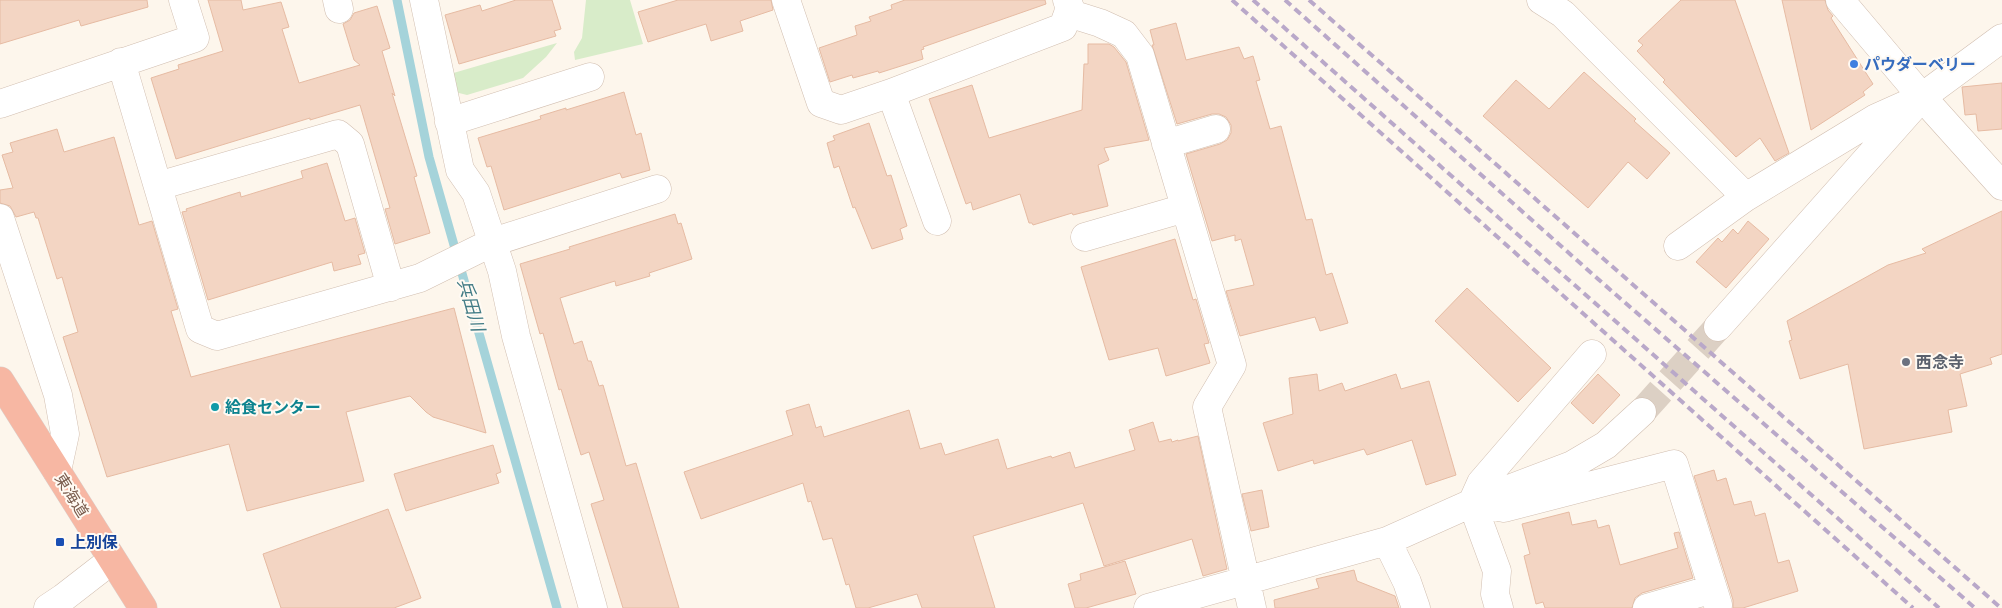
<svg xmlns="http://www.w3.org/2000/svg" width="2002" height="608" font-family="'Open Sans','Noto Sans JP',sans-serif">
	<style>
		.green { fill: #d8ecc9 }
		.lines { fill: none; stroke-linecap: round; stroke-linejoin: round }
		.stream { stroke: #a5d3da; stroke-width: 9 }
		.building { fill: #f3d5c3; stroke: #e6bba3 }
		.minor-tunnel { stroke: #dcd0c4; stroke-width: 28; stroke-dasharray: 28 14; stroke-linecap: butt }
		.minor-casing { stroke: #d1beb0; stroke-width: 29 }
		.highway-casing { stroke: #dad1cd; stroke-width: 29 }
		.minor { stroke: #fff; stroke-width: 28 }
		.highway { stroke: #f7b7a3; stroke-width: 28 }
		.rail { stroke: #b9a8c9; stroke-width: 4; stroke-dasharray: 8 5; stroke-linecap: butt }
		.shop-dot { fill: #3f7fe0; stroke: #fffaf3; stroke-width: 2 }
		.worship-dot { fill: #6b7280; stroke: #fffaf3; stroke-width: 2 }
		.culture-dot { fill: #0f9aa8; stroke: #fffaf3; stroke-width: 2 }
		.transit-dot { fill: #1a4fb4; stroke: #fffaf3; stroke-width: 2 }
		.labels { text-anchor: middle; stroke-width: 4; stroke-linejoin: round; paint-order: stroke }
		.shop-label { font-size: 16px; font-weight: bold; fill: #366cbe; stroke: #fffaf3; text-anchor: start }
		.worship-label { font-size: 16px; font-weight: bold; fill: #5b616d; stroke: #fffaf3; text-anchor: start }
		.culture-label { font-size: 16px; font-weight: bold; fill: #0d838f; stroke: #fffaf3; text-anchor: start }
		.street-label { font-size: 16px; fill: #7a5c4d; stroke: #fffaf3 }
		.transit-label { font-size: 16px; font-weight: bold; fill: #164399; stroke: #fffaf3; text-anchor: start }
		.water-label { font-size: 18px; font-style: italic; fill: #437c86; stroke: #fffaf3 }
	</style>
	<rect width="100%" height="100%" fill="#fdf6ec"/>
	<path class="green" d="M 586,0 L 630,0 L 643,44 L 575,60 L 574,52 L 582,38 Z
		M 557,43 L 546,57 L 523,78 L 467,95 L 455,92 L 450,74 Z"/>
	<g class="lines">
		<path class="stream" d="M 397,0 L 429,157 L 557,608"/>
	</g>
	<path class="building" d="M 0,0 L 147,0 L 148,7 L 81,26 L 79,20 L 0,44 Z
		M 208,0 L 241,0 L 243,10 L 281,2 L 289,27 L 282,29 L 299,83 L 360,65 L 354,60 L 343,24 L 350,20 L 354,13 L 377,6 L 390,48 L 382,51 L 395,96 L 392,93 L 417,176 L 414,177 L 430,233 L 395,244 L 385,209 L 390,208 L 360,105 L 310,120 L 310,118 L 176,159 L 151,78 L 179,69 L 178,65 L 223,51 Z
		M 516,0 L 552,0 L 561,29 L 554,31 L 556,36 L 459,64 L 445,15 L 480,5 L 482,11 Z
		M 678,0 L 771,0 L 773,10 L 740,21 L 743,31 L 711,41 L 706,24 L 648,42 L 638,12 Z
		M 905,0 L 1045,0 L 1046,4 L 923,47 L 924,49 L 921,50 L 923,59 L 879,73 L 878,71 L 853,78 L 852,75 L 830,82 L 819,48 L 857,35 L 855,26 L 871,21 L 869,17 L 892,9 L 891,5 Z
		M 1681,0 L 1735,0 L 1789,153 L 1775,161 L 1760,138 L 1736,157 L 1663,82 L 1665,80 L 1637,51 L 1643,45 L 1638,41 Z
		M 1782,0 L 1825,0 L 1828,10 L 1833,16 L 1831,18 L 1873,84 L 1863,92 L 1865,95 L 1811,130 Z
		M 1176,23 L 1186,60 L 1239,47 L 1244,59 L 1253,56 L 1260,80 L 1256,81 L 1270,129 L 1281,126 L 1306,220 L 1312,219 L 1326,275 L 1332,273 L 1348,323 L 1320,331 L 1315,317 L 1240,336 L 1226,291 L 1254,285 L 1241,239 L 1235,241 L 1235,235 L 1212,241 L 1186,154 L 1220,144 L 1227,140 L 1231,133 L 1231,125 L 1226,117 L 1219,114 L 1212,114 L 1177,124 L 1152,45 L 1154,45 L 1150,30 Z
		M 1088,44 L 1109,44 L 1114,47 L 1126,62 L 1149,140 L 1104,148 L 1109,160 L 1098,165 L 1108,206 L 1073,215 L 1072,213 L 1033,225 L 1032,223 L 1029,223 L 1020,194 L 973,210 L 971,202 L 966,204 L 929,99 L 972,85 L 989,138 L 1082,110 L 1084,64 L 1088,64 Z
		M 1584,72 L 1636,119 L 1634,121 L 1670,153 L 1647,179 L 1628,162 L 1588,208 L 1483,116 L 1516,80 L 1549,109 Z
		M 2002,83 L 2002,129 L 1978,131 L 1976,114 L 1965,115 L 1962,87 Z
		M 624,92 L 636,135 L 641,133 L 650,170 L 622,178 L 620,173 L 504,210 L 491,166 L 487,167 L 478,138 L 541,119 L 540,116 L 566,108 L 566,110 Z
		M 869,123 L 887,176 L 891,175 L 907,226 L 900,229 L 903,239 L 872,249 L 855,207 L 853,208 L 839,166 L 834,168 L 827,143 L 835,140 L 833,136 Z
		M 57,129 L 64,152 L 114,137 L 139,225 L 152,221 L 178,309 L 171,311 L 191,377 L 454,308 L 486,433 L 433,417 L 426,412 L 410,396 L 346,412 L 364,481 L 247,511 L 229,444 L 107,477 L 63,337 L 78,332 L 62,277 L 57,279 L 38,218 L 36,218 L 34,212 L 16,217 L 10,206 L 0,203 L 0,190 L 13,188 L 2,155 L 13,152 L 10,143 Z
		M 327,163 L 345,221 L 355,218 L 365,253 L 358,255 L 361,264 L 334,271 L 332,262 L 208,300 L 182,212 L 187,211 L 186,209 L 240,192 L 241,197 L 303,178 L 301,171 Z
		M 2002,211 L 2002,354 L 1990,358 L 1992,364 L 1960,374 L 1967,406 L 1948,410 L 1952,432 L 1864,449 L 1848,364 L 1800,379 L 1789,341 L 1792,340 L 1787,321 L 1888,265 L 1926,253 L 1922,249 Z
		M 675,214 L 678,224 L 681,223 L 692,259 L 649,273 L 650,276 L 616,286 L 615,281 L 560,298 L 574,344 L 582,341 L 588,361 L 591,361 L 599,386 L 603,385 L 626,466 L 636,463 L 679,608 L 623,608 L 591,504 L 604,500 L 589,452 L 581,455 L 561,389 L 559,390 L 543,333 L 540,334 L 520,264 L 570,249 L 569,247 Z
		M 1748,221 L 1769,239 L 1726,288 L 1696,262 L 1718,238 L 1722,242 L 1733,229 L 1738,234 Z
		M 1175,239 L 1193,300 L 1196,299 L 1209,343 L 1204,344 L 1210,363 L 1166,376 L 1158,348 L 1109,360 L 1081,267 Z
		M 1467,288 L 1551,368 L 1518,402 L 1435,321 Z
		M 1317,374 L 1319,391 L 1342,383 L 1345,391 L 1396,374 L 1401,389 L 1429,381 L 1456,475 L 1426,485 L 1412,440 L 1367,455 L 1364,449 L 1314,464 L 1313,460 L 1278,471 L 1263,423 L 1293,414 L 1289,378 Z
		M 1598,374 L 1620,395 L 1593,424 L 1571,403 Z
		M 809,404 L 816,428 L 821,426 L 824,437 L 909,410 L 920,449 L 941,443 L 945,455 L 998,439 L 1007,469 L 1051,456 L 1052,458 L 1070,452 L 1075,468 L 1135,450 L 1129,430 L 1153,422 L 1159,442 L 1171,439 L 1172,442 L 1178,440 L 1178,441 L 1198,436 L 1227,569 L 1203,576 L 1192,539 L 1104,566 L 1083,503 L 973,536 L 995,608 L 922,608 L 917,594 L 868,608 L 856,608 L 849,584 L 846,585 L 832,538 L 823,540 L 811,501 L 808,502 L 803,483 L 701,519 L 684,472 L 793,435 L 786,411 Z
		M 493,445 L 501,472 L 496,474 L 499,483 L 406,511 L 394,474 Z
		M 1714,470 L 1717,481 L 1726,478 L 1734,505 L 1751,501 L 1755,516 L 1765,513 L 1778,563 L 1789,560 L 1798,591 L 1743,608 L 1733,608 L 1733,600 L 1694,476 Z
		M 1262,490 L 1269,527 L 1251,531 L 1242,494 Z
		M 388,509 L 421,598 L 394,608 L 281,608 L 263,554 Z
		M 1569,512 L 1572,525 L 1596,520 L 1598,528 L 1609,525 L 1620,565 L 1678,548 L 1674,533 L 1679,532 L 1693,578 L 1642,593 L 1635,598 L 1632,608 L 1545,608 L 1543,602 L 1536,604 L 1524,556 L 1530,554 L 1522,524 Z
		M 1125,561 L 1136,594 L 1086,608 L 1075,608 L 1068,584 L 1081,580 L 1080,574 Z
		M 1354,570 L 1357,581 L 1395,596 L 1399,608 L 1275,608 L 1274,600 L 1319,588 L 1316,579 Z"/>
	<g class="lines">
		<path class="minor-tunnel" d="M 1642,412 L 1718,327"/>
		<defs>
			<path id="minor" d="M 337,0 L 339,9
				M 424,0 L 460,170 L 476,193 L 502,271 L 516,336 L 593,608
				M 786,0 L 821,103 L 841,110 L 891,93 L 1063,27 L 1070,8 L 1067,0
				M 1541,0 L 1563,14 L 1746,197
				M 1840,0 L 1922,97 L 2002,186
				M 1068,13 L 1100,23 L 1124,34 L 1140,55 L 1232,365 L 1207,407 L 1252,608
				M 121,62 L 200,329 L 217,336 L 420,278 L 493,242 L 657,189
				M 891,93 L 937,221
				M 0,104 L 195,38 L 183,0
				M 449,122 L 590,77
				M 1166,144 L 1216,129
				M 158,186 L 338,134 L 350,144 L 391,287
				M 0,218 L 58,395 L 65,434 L 57,471
				M 1085,237 L 1185,208
				M 1678,246 L 1746,197 L 1876,118 L 1914,101
				M 1718,327 L 1922,97 L 2002,38
				M 1493,506 L 1504,508 L 1674,464 L 1718,605
				M 1387,541 L 1407,582 L 1416,608
				M 48,608 L 63,598 L 112,560
				M 1148,608 L 1387,541 L 1472,503 L 1572,465 L 1606,445 L 1642,412
				M 1499,608 L 1495,594 L 1497,571 L 1472,503 L 1481,483 L 1592,354
				M 1647,608 L 1713,589"/>
			<path id="highway" d="M 0,381 L 143,608"/>
		</defs>
		<use href="#minor" class="minor-casing"/>
		<use href="#highway" class="highway-casing"/>
		<use href="#minor" class="minor"/>
		<use href="#highway" class="highway"/>
		<path class="rail" d="M 1232,0 L 1913,608
			M 1253,0 L 1939,608
			M 1285,0 L 1598,279 L 1975,608
			M 1309,0 L 2001,608"/>
	</g>
	<circle class="shop-dot" cx="1854" cy="64" r="5"/>
	<circle class="worship-dot" cx="1906" cy="362" r="5"/>
	<circle class="culture-dot" cx="215" cy="407" r="5"/>
	<rect class="transit-dot" x="55" y="537" width="10" height="10" rx="2.5"/>
	<g class="labels">
		<g class="shop-label">
			<text x="1864" y="70">パウダーベリー</text>
		</g>
		<g class="worship-label">
			<text x="1916" y="368">西念寺</text>
		</g>
		<g class="culture-label">
			<text x="225" y="413">給食センター</text>
		</g>
		<g class="street-label">
			<text transform="translate(72 495) rotate(58)" y="6">東海道</text>
		</g>
		<g class="transit-label">
			<text x="70" y="548">上別保</text>
		</g>
		<g class="water-label">
			<text transform="translate(471 305) rotate(74)" y="6">兵田川</text>
		</g>
	</g>
</svg>
